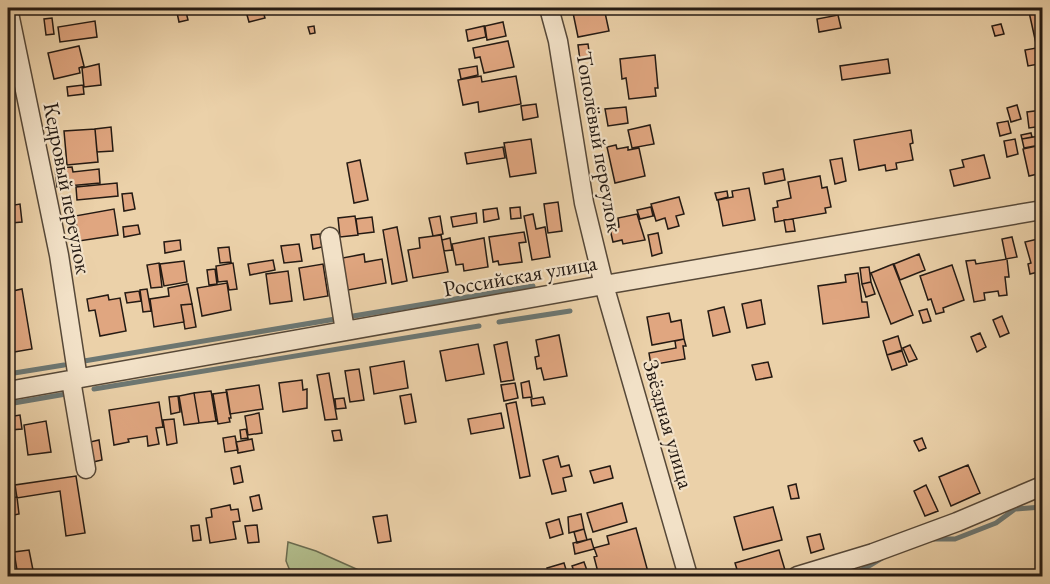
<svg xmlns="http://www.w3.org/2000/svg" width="1050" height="584" font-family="'EB Garamond',serif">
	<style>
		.green { fill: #b2bd8c; stroke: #6b6c50; stroke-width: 1.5 }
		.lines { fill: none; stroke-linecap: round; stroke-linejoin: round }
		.stream { stroke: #6c7773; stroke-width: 5 }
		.building { fill: #e0a680; stroke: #241a13; stroke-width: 1.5 }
		.minor-casing { stroke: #564838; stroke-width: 21 }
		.minor { stroke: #f2e1c7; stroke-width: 18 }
		.labels { text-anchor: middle; stroke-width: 4.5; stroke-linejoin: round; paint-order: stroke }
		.street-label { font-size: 22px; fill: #241a13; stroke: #f2e1c7 }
	</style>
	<rect width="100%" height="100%" fill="#ebd1a9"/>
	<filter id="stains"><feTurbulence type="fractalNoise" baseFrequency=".00333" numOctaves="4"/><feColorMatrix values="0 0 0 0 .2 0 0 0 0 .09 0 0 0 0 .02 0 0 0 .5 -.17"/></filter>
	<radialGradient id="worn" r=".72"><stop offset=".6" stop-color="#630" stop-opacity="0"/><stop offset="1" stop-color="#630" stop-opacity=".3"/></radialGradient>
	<path class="green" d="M 288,542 L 316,551 L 372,576 L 292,576 L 286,561 Z"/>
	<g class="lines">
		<path class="stream" d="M 499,322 L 570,311
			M 84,361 L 533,286
			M 8,374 L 64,365
			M 94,389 L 479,326
			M 8,404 L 66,394
			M 929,539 L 955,539 L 996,523 L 1015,509 L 1042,507
			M 846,576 L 857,573 L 882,558"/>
	</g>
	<path class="building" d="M 35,8 L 51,8 L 51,10 L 36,13 Z
		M 176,8 L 185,8 L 188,20 L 179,22 Z
		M 203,8 L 224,8 L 204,12 Z
		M 245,8 L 262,8 L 265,18 L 249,22 Z
		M 572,8 L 604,8 L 609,31 L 578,37 Z
		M 1028,8 L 1042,8 L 1042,9 L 1029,12 Z
		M 1042,9 L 1042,47 L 1037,48 L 1029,12 Z
		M 838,15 L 841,28 L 819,32 L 817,19 Z
		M 52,18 L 54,34 L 46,35 L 44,19 Z
		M 95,21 L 97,37 L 60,42 L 58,27 Z
		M 503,22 L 506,36 L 487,40 L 485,26 Z
		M 1001,24 L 1004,34 L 995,36 L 992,26 Z
		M 314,26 L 315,33 L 310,34 L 308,27 Z
		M 484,26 L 486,37 L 468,41 L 466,30 Z
		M 508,41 L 514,67 L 484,73 L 480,57 L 475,58 L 473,48 Z
		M 588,44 L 590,58 L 580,60 L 578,45 Z
		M 79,46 L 84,66 L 79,68 L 80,73 L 54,79 L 48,53 Z
		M 1036,48 L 1039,64 L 1028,66 L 1025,50 Z
		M 655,55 L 658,88 L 655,88 L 656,96 L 629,99 L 626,78 L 622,79 L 620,59 Z
		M 888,59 L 890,73 L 842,80 L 840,66 Z
		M 99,64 L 101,85 L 84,87 L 82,68 Z
		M 477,66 L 478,75 L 461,79 L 459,69 Z
		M 481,76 L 482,82 L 516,76 L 521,104 L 479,112 L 478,102 L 463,105 L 458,80 Z
		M 83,85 L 84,94 L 68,96 L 67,87 Z
		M 536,104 L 538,117 L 523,120 L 521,106 Z
		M 1017,105 L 1021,119 L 1011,122 L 1007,108 Z
		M 626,107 L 628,123 L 608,126 L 605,109 Z
		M 1042,110 L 1042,126 L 1029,128 L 1027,112 Z
		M 1008,121 L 1011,133 L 1000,136 L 997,123 Z
		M 650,125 L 654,144 L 632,148 L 628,130 Z
		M 111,127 L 113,151 L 97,152 L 95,129 Z
		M 95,129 L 98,162 L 67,165 L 64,131 Z
		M 911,130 L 913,143 L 910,144 L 913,160 L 896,163 L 897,169 L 886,171 L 885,165 L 859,170 L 854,140 Z
		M 1031,133 L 1032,137 L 1022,139 L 1021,135 Z
		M 1039,136 L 1040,145 L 1024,148 L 1022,139 Z
		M 531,139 L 536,173 L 510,177 L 504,143 Z
		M 1015,139 L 1018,154 L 1007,157 L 1004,141 Z
		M 616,145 L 617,149 L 628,147 L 628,150 L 639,148 L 645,176 L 615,183 L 607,147 Z
		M 1041,145 L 1042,173 L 1029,176 L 1023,149 Z
		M 503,147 L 505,158 L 467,164 L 465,153 Z
		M 984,155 L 990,178 L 954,186 L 950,170 L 964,167 L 962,160 Z
		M 842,158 L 846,181 L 835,184 L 830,160 Z
		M 360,160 L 368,200 L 354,203 L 347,163 Z
		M 72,167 L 73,172 L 99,169 L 100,183 L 57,187 L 55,168 Z
		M 783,169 L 785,180 L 765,184 L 763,173 Z
		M 820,176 L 822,188 L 827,187 L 831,207 L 825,208 L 826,213 L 775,222 L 773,208 L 778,207 L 777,201 L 791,198 L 788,182 Z
		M 117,183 L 118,196 L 77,200 L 76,187 Z
		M 749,188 L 755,220 L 723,226 L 718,200 L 733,197 L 732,191 Z
		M 727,191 L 728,197 L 717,200 L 715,193 Z
		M 132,193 L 135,209 L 124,211 L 122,194 Z
		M 679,197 L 684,214 L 676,216 L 679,226 L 668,229 L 665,218 L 656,221 L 651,204 Z
		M 558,202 L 562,231 L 548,233 L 544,204 Z
		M 20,204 L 22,222 L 11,223 L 8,206 Z
		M 520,207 L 521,218 L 511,219 L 510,208 Z
		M 651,207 L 653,216 L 640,219 L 637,210 Z
		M 497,208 L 499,219 L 484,222 L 483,210 Z
		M 114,209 L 118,235 L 79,241 L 75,216 Z
		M 476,213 L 477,223 L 453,227 L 451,217 Z
		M 533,214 L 536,229 L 545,227 L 550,257 L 532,260 L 524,216 Z
		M 637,214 L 645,240 L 623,244 L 622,240 L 613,242 L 610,229 L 619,227 L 618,218 Z
		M 355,216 L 358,235 L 340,237 L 338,218 Z
		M 440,216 L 443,234 L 433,236 L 429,218 Z
		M 372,217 L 374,232 L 358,234 L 356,219 Z
		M 793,219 L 795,231 L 786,232 L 784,220 Z
		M 138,225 L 140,234 L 124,237 L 123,227 Z
		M 397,227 L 407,281 L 392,284 L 383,230 Z
		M 524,232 L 526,242 L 519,243 L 522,262 L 499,265 L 498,261 L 493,262 L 489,237 Z
		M 658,233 L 662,253 L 652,256 L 648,235 Z
		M 320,234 L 322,247 L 313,249 L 311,235 Z
		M 441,235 L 448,272 L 413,278 L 408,250 L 420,248 L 419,238 Z
		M 1012,237 L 1017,257 L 1006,259 L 1002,239 Z
		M 450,238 L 452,250 L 444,251 L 442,240 Z
		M 484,238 L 488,267 L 464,271 L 463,264 L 456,265 L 452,244 Z
		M 1042,238 L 1042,271 L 1030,274 L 1028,264 L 1031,263 L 1025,242 Z
		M 180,240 L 181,250 L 165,253 L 164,242 Z
		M 299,244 L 302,261 L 284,263 L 281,246 Z
		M 229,247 L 231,262 L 220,263 L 218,248 Z
		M 364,254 L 365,262 L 382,259 L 386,283 L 343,291 L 337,259 Z
		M 919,254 L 925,270 L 900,280 L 894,264 Z
		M 1007,259 L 1009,277 L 1005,277 L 1007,295 L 999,296 L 998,291 L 984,293 L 985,300 L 974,302 L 966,261 L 975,260 L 976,264 Z
		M 273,260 L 275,270 L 250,275 L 248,264 Z
		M 184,261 L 187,282 L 164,286 L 160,264 Z
		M 159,263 L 162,287 L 151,288 L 147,265 Z
		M 233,263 L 237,289 L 229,290 L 227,281 L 218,282 L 216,266 Z
		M 323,264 L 328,296 L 304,300 L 299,268 Z
		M 893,264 L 913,315 L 891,324 L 871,273 Z
		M 952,265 L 964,300 L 943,308 L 944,312 L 936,314 L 931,299 L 928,300 L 920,276 Z
		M 869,267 L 871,282 L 862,284 L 860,268 Z
		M 215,269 L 217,284 L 209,285 L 207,270 Z
		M 288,271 L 292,301 L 270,304 L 266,274 Z
		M 858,273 L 862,302 L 867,302 L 869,317 L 823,324 L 818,286 L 846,282 L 845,275 Z
		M 871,282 L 875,294 L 866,297 L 862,284 Z
		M 227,283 L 231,310 L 202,316 L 197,288 Z
		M 188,284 L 192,304 L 181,305 L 184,322 L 154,327 L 150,299 L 169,296 L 168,288 Z
		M 22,289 L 32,349 L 8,353 L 8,290 L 8,292 Z
		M 147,289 L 151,311 L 143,312 L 140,290 Z
		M 139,291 L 141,301 L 127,303 L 125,293 Z
		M 108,295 L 109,300 L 120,298 L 126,331 L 100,336 L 95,310 L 89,311 L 87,299 Z
		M 761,300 L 765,324 L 747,328 L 742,304 Z
		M 192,304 L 196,327 L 185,329 L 181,305 Z
		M 724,307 L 730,332 L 713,336 L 708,311 Z
		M 927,309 L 931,321 L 923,323 L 919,311 Z
		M 669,313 L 671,322 L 681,320 L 684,339 L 652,345 L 647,317 Z
		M 1002,316 L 1009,333 L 1000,337 L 993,320 Z
		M 980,333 L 986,347 L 977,352 L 971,337 Z
		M 559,335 L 567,376 L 544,380 L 541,368 L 537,369 L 535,357 L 539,356 L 536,340 Z
		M 898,336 L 902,350 L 887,355 L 883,341 Z
		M 684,339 L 686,346 L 683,346 L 685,359 L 651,365 L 649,353 L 676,348 L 675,341 Z
		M 507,342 L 514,380 L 501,382 L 494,345 Z
		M 478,344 L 484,374 L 446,381 L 440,351 Z
		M 910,345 L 917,359 L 909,362 L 903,348 Z
		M 902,351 L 907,365 L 892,370 L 887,355 Z
		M 404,361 L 408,388 L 374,394 L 370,367 Z
		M 768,362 L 772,377 L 756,380 L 752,365 Z
		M 359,369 L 364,400 L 350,402 L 345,371 Z
		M 329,373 L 337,419 L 325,420 L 317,375 Z
		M 302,380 L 303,390 L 307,389 L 307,408 L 283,412 L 279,383 Z
		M 529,381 L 532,397 L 523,398 L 521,383 Z
		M 515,383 L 518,398 L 504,401 L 501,385 Z
		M 259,385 L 263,409 L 230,414 L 226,390 Z
		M 211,391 L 216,421 L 199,423 L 194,393 Z
		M 227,392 L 231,418 L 229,418 L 230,422 L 218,424 L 213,394 Z
		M 194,393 L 199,423 L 184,425 L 179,396 Z
		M 411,394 L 416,422 L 405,424 L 400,396 Z
		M 178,396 L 180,412 L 171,414 L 169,397 Z
		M 543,397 L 545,404 L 532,406 L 531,399 Z
		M 344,398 L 346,408 L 336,409 L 335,399 Z
		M 159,402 L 163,427 L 156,428 L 159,444 L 148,446 L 147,436 L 128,439 L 129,442 L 114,445 L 109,410 Z
		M 516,402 L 530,476 L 520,478 L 506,404 Z
		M 259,413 L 262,433 L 248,435 L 245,416 Z
		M 501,413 L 504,428 L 471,434 L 468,419 Z
		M 20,415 L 22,429 L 10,430 L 14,460 L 8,461 L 8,417 Z
		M 174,419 L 177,443 L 167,445 L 163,420 Z
		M 46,421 L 51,452 L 28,455 L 24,425 Z
		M 246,429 L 248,438 L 241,439 L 240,430 Z
		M 340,430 L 342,440 L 334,441 L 332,431 Z
		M 235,436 L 238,450 L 225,452 L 223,438 Z
		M 922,438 L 926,448 L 919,451 L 914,441 Z
		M 252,439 L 254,450 L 238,453 L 236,442 Z
		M 99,440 L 102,460 L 93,462 L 90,442 Z
		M 558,456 L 561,467 L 569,465 L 572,476 L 563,478 L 566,491 L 552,494 L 543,460 Z
		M 968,465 L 980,493 L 951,506 L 939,477 Z
		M 240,466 L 243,482 L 234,484 L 231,468 Z
		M 610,466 L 613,478 L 594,483 L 590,471 Z
		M 76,476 L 85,533 L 66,536 L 60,491 L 17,498 L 15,485 Z
		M 796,484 L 799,498 L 791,499 L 788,486 Z
		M 926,485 L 938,511 L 925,516 L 914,491 Z
		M 259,495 L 262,509 L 253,511 L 250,497 Z
		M 17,497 L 19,514 L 9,516 L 8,498 Z
		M 622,503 L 627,522 L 593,532 L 587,513 Z
		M 230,505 L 231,510 L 238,509 L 240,521 L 233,522 L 236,539 L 210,543 L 206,518 L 212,517 L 211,509 Z
		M 773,507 L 782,540 L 743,550 L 734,517 Z
		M 581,514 L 584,529 L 569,533 L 568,517 Z
		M 387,515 L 391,541 L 378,543 L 373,517 Z
		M 559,519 L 563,534 L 550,538 L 546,523 Z
		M 199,525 L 201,540 L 193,541 L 191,526 Z
		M 257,525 L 259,542 L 248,543 L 245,526 Z
		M 636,528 L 648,572 L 632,576 L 599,576 L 594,557 L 597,556 L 594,548 L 609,544 L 607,536 Z
		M 584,529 L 587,540 L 577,543 L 574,532 Z
		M 820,534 L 824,549 L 811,553 L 807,537 Z
		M 591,539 L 594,549 L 575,554 L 573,543 Z
		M 29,550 L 34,575 L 18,576 L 14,552 Z
		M 779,550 L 785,570 L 763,576 L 739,576 L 735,563 Z
		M 584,562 L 589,576 L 576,576 L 572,566 Z
		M 564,563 L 568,576 L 550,576 L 547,568 Z"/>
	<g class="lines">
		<defs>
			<path id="minor" d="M 8,8 L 59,255 L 78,379
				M 549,8 L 558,41 L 584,203 L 604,285 L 688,576
				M 330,237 L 345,331
				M 71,380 L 86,469
				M 8,391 L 604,285 L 1042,210
				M 797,576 L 873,553 L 957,522 L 1042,486"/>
		</defs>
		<use href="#minor" class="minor-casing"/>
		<use href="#minor" class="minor"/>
	</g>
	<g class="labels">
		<g class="street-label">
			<text transform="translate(600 142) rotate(80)" y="8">Тополёвый переулок</text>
			<text transform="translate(68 188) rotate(79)" y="8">Кедровый переулок</text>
			<text transform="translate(520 275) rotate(-10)" y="8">Российская улица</text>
			<text transform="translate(669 424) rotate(74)" y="8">Звёздная улица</text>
		</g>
	</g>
	<rect width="1050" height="584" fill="none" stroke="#ebd1a9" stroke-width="30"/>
	<rect x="9" y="9" width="1032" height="566" fill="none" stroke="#241a13" stroke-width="3"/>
	<rect x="15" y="15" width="1020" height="554" fill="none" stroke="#241a13" stroke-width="1.5"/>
	<rect width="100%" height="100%" filter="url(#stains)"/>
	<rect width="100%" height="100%" fill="url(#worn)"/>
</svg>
